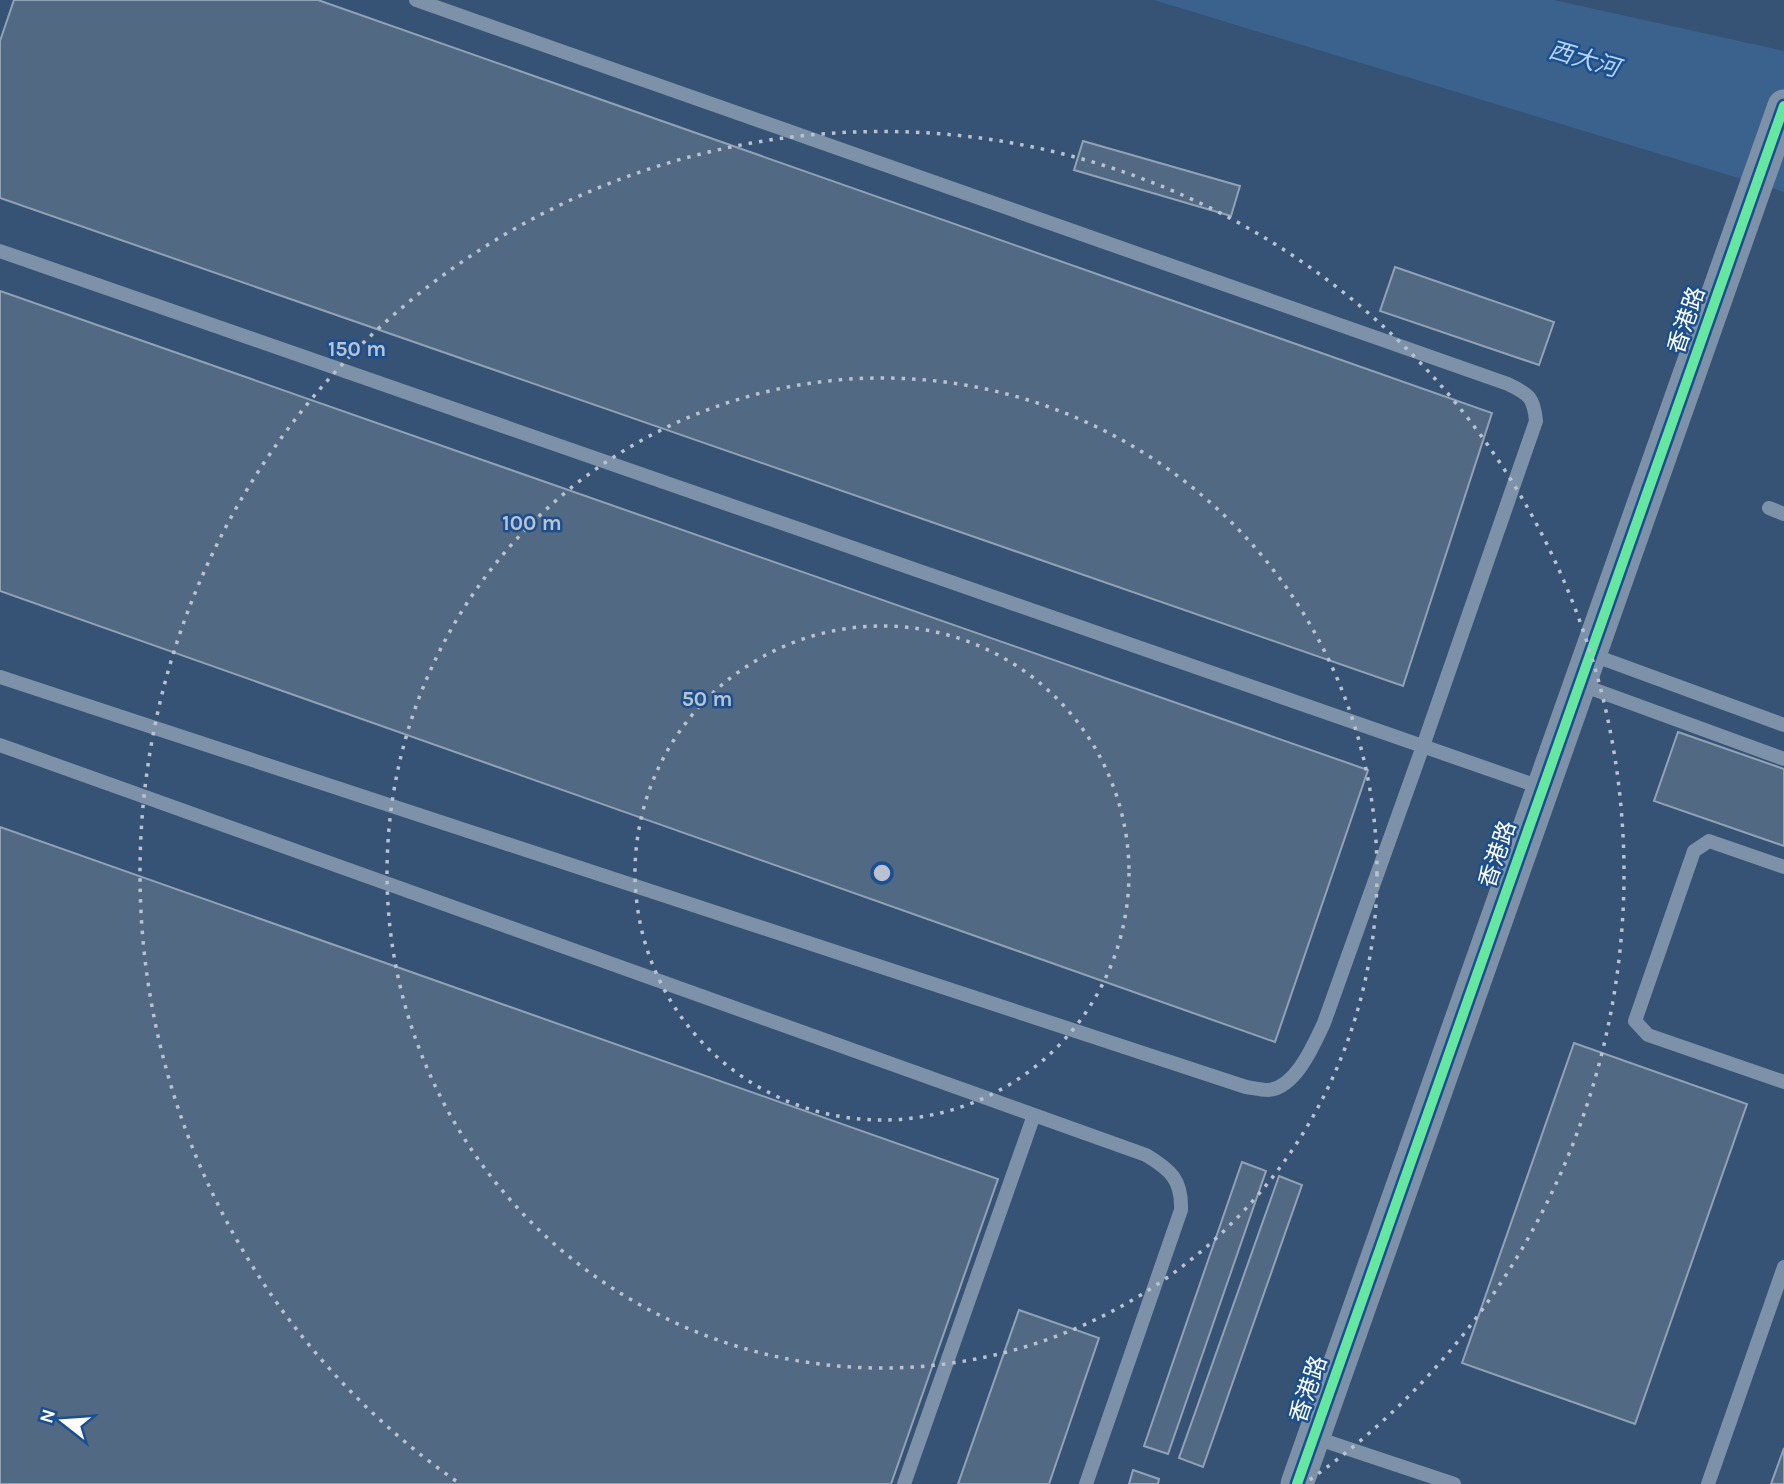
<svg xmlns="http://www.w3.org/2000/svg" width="1784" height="1484" font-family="Karla,'Noto Sans SC',sans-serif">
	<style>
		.water { fill: #3b618d }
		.building { fill: #526984; stroke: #92a2b6; stroke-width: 2 }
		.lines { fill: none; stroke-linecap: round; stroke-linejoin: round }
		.service { stroke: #7d92a8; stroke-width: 14 }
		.tertiary { stroke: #7d92a8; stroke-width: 33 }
		.cycleway-casing { stroke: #1b4f8f; stroke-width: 15 }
		.cycleway { stroke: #66e7a1; stroke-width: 10 }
		.ring { fill: none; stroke: #b9c2ce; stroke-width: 3.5; stroke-dasharray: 3.5 7 }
		.labels { text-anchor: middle; stroke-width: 5; stroke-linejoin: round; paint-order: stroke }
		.street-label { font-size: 23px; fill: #fff; stroke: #1b4f8f }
		.water-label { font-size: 24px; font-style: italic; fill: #b5d3f5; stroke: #1b4f8f }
		.centre { fill: #b9c2ce; stroke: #1b4f8f; stroke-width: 3.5 }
		.ring-label { font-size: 21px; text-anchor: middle; font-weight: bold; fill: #b9c2ce; stroke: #1b4f8f; stroke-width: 5; stroke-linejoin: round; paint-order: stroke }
	</style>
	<rect width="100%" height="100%" fill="#365274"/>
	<path class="water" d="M 1154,0 L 1554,0 L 1784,51 L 1784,192 Z"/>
	<path class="building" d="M 14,0 L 318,0 L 1492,413 L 1403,686 L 0,198 L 0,41 Z
		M 1083,141 L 1240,186 L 1231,216 L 1074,170 Z
		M 1395,267 L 1554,322 L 1539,365 L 1380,311 Z
		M 0,291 L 1368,770 L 1275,1042 L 0,591 Z
		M 1678,732 L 1784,769 L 1784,846 L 1654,801 Z
		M 0,827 L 998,1179 L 891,1484 L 0,1484 Z
		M 1574,1043 L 1747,1104 L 1635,1424 L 1462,1363 Z
		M 1242,1162 L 1266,1171 L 1168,1454 L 1144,1446 Z
		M 1279,1176 L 1302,1185 L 1203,1467 L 1179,1458 Z
		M 1019,1310 L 1099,1338 L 1049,1484 L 958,1484 Z
		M 1784,1448 L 1784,1484 L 1771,1484 Z
		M 1133,1470 L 1159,1479 L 1158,1484 L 1129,1484 Z"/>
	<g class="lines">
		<path class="service" d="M 0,251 L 1543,788
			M 1769,508 L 1784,514
			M 1590,654 L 1784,725
			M 0,677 L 1246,1087 C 1253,1088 1261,1090 1268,1090 C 1296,1088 1314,1044 1324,1023 L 1423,746 L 1536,421 C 1534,398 1529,394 1508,384 L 416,0
			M 1579,684 L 1784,759
			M 0,745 L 1146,1155 C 1171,1170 1182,1180 1181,1210 L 1086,1484
			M 1784,867 L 1709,841 L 1694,851 L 1635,1021 L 1648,1035 L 1784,1082
			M 1313,1437 L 1454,1484
			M 904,1484 L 1034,1115
			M 1708,1484 L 1784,1267"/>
		<path class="tertiary" d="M 1297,1484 L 1784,106"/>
		<defs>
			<path id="cycleway" d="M 1297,1484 L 1784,106"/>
		</defs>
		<use href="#cycleway" class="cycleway-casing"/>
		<use href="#cycleway" class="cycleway"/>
	</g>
	<g class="ring">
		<circle cx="882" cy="873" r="247"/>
		<circle cx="882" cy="873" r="495"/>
		<path d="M456 1481A742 742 0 1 1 1308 1481"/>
	</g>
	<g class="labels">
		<g class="street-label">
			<text transform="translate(1686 320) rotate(-71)" y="8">香港路</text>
			<text transform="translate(1497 854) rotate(-71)" y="8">香港路</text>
			<text transform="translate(1308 1389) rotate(-71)" y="8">香港路</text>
		</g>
		<g class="water-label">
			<text transform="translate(1584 59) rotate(16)" y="8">西大河</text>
		</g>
	</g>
	<circle cx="882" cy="873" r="10" class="centre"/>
	<g class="ring-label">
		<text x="357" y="356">150 m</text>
		<text x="532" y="530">100 m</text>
		<text x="707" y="706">50 m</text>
	</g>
	<g transform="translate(63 1421) rotate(287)" stroke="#1b4f8f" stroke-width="5" paint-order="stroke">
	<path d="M0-5L12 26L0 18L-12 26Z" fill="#ffffff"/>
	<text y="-10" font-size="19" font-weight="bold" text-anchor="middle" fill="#ffffff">N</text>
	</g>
</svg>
